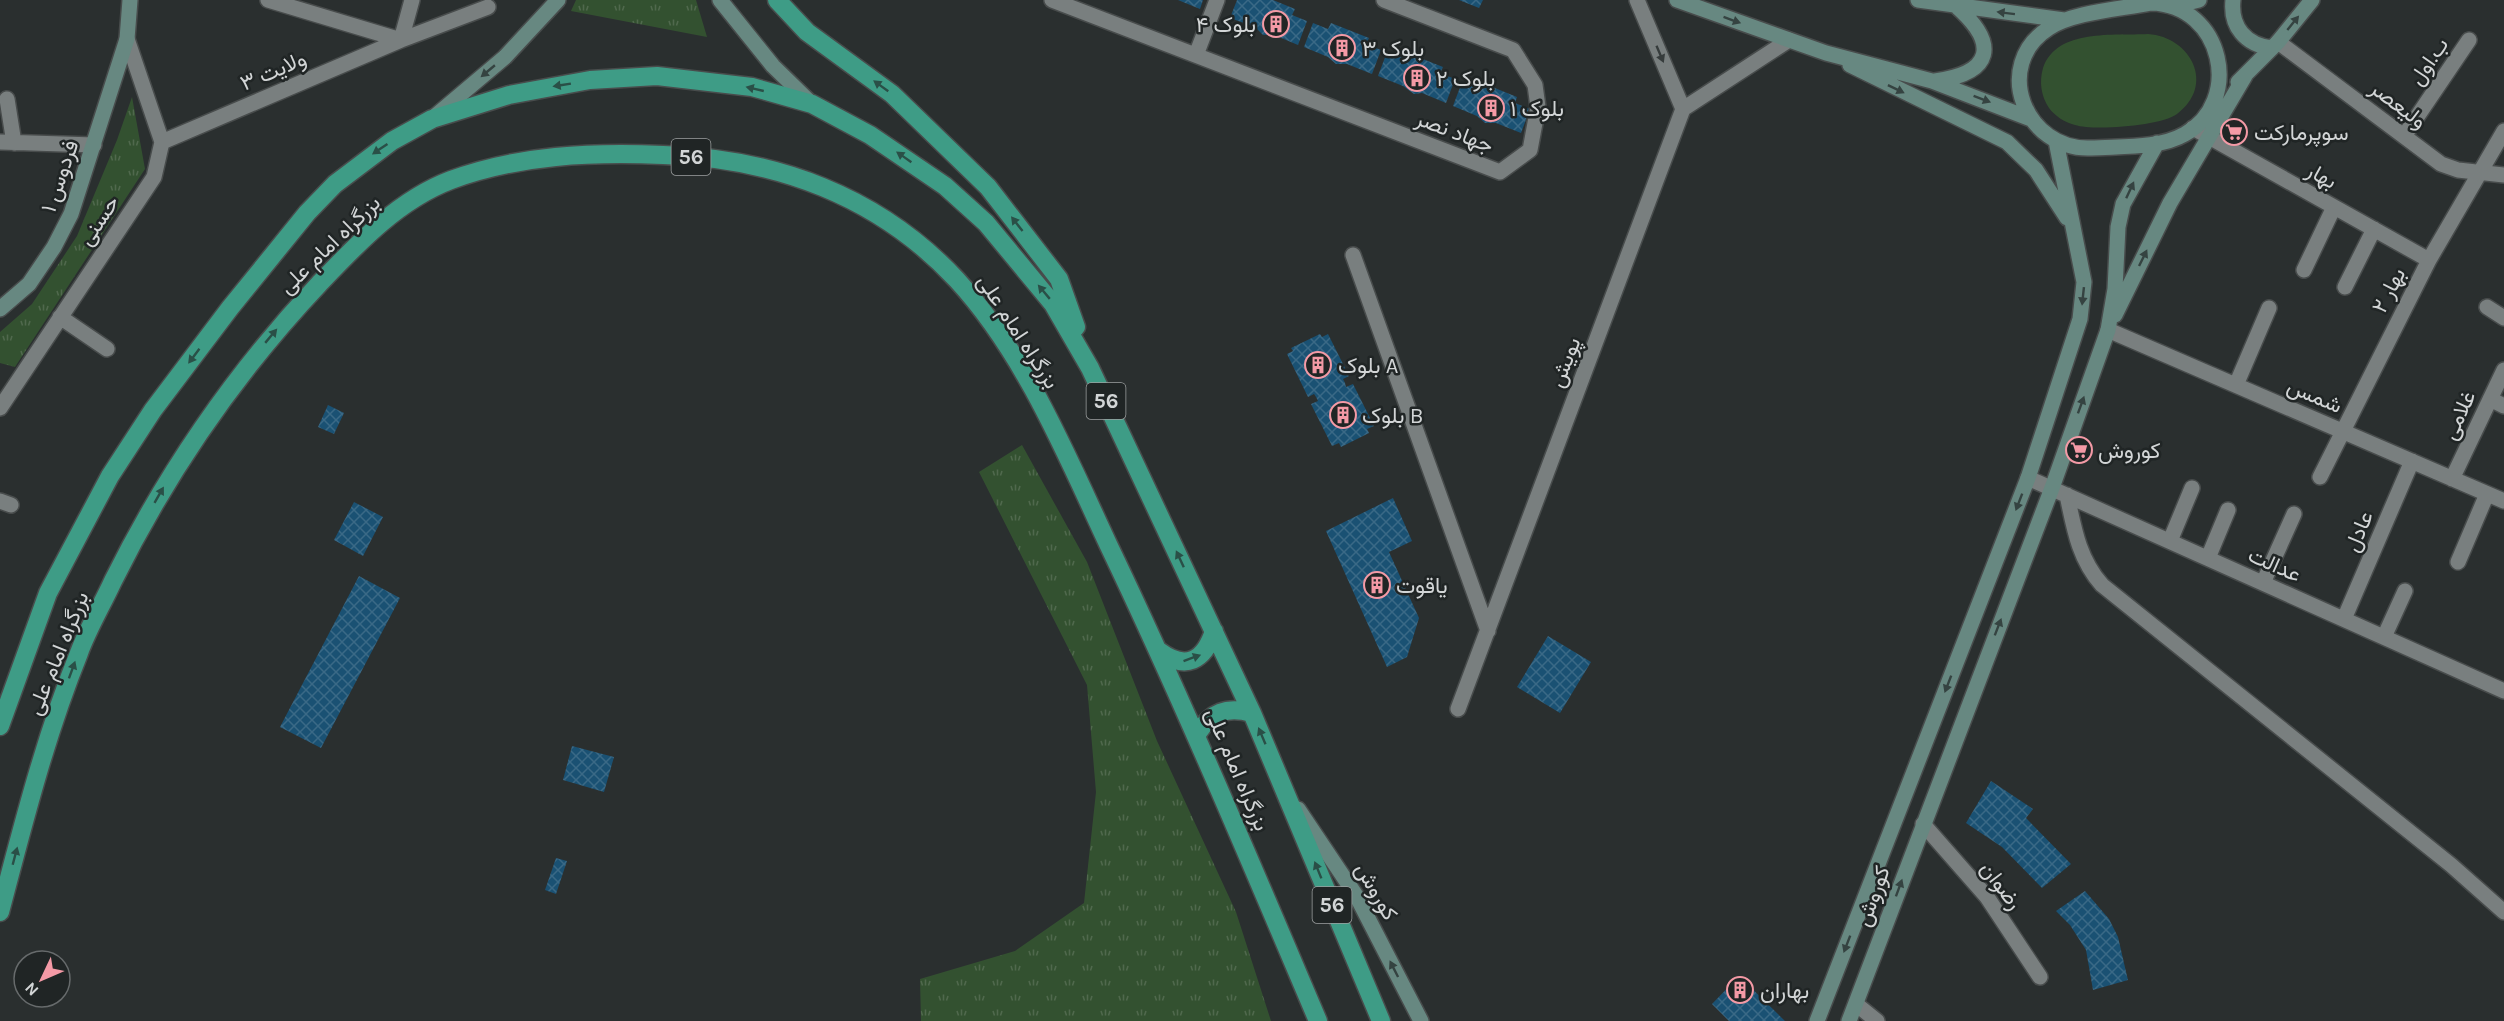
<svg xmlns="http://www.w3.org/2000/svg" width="2504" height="1021" font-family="Karla,Vazirmatn,sans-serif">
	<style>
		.green { fill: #335130 }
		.park { fill: url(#park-tufts) }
		.building { fill: url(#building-cross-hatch) }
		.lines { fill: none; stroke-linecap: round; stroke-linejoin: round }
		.street-casing { stroke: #484c4c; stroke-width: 18 }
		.secondary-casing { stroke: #484c4c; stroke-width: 18 }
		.highway-casing { stroke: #484c4c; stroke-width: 21 }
		.street { stroke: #797f7f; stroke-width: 15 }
		.secondary { stroke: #678881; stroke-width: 15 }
		.highway { stroke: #3e9c86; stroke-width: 18 }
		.oneway { fill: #354341 }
		.oneway2 { fill: #363c3c }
		.oneway3 { fill: #2a4f47 }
		.labels { text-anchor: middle; stroke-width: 5; stroke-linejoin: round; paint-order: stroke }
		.shield { fill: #202525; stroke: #9da0a1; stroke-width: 1.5 }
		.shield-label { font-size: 21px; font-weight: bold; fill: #d2d5d6 }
		.poi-label { font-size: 22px; fill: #d2d5d6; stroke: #202525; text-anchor: start }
		.street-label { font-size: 22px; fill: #d2d5d6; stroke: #202525 }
	</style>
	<defs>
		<pattern id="park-tufts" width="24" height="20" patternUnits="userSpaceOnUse" patternTransform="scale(1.5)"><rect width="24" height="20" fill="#335130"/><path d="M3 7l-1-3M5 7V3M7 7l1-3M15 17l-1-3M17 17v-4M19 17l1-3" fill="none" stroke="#50694d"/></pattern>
		<pattern id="building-cross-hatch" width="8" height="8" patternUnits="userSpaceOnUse" patternTransform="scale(1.5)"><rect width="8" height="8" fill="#1a5173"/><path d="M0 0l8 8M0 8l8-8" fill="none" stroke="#3a6986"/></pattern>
	</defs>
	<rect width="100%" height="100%" fill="#2a2f2f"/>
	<path class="green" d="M 2148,34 C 2191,37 2216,85 2177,114 C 2161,126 2094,131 2075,125 C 2064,122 2055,116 2049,108 C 2041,96 2039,82 2043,68 C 2057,28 2114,36 2148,34 Z"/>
	<path class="park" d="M 576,0 L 696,0 L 707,37 L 571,11 Z
		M 132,97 L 145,169 L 15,367 L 0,363 L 0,332 L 32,304 L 77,236 L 117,140 Z
		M 1022,445 L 1087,562 L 1157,741 L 1236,912 L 1271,1021 L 921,1021 L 920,979 L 1015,951 L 1084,903 L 1096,792 L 1087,685 L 979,472 Z"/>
	<path class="building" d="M 1178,0 L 1203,0 L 1200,9 Z
		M 1237,0 L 1273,0 L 1295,9 L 1292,15 L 1307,21 L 1298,45 L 1274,35 L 1263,35 L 1255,27 L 1230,18 Z
		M 1459,0 L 1483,0 L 1479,8 Z
		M 1313,23 L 1328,29 L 1331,23 L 1369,38 L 1366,44 L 1381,50 L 1372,74 L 1347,64 L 1336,64 L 1328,57 L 1304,47 Z
		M 1387,52 L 1402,58 L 1405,52 L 1443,67 L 1440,73 L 1455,79 L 1446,103 L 1422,93 L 1414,94 L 1403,86 L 1378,76 Z
		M 1462,82 L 1477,88 L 1480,82 L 1517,97 L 1515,103 L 1530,109 L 1521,133 L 1496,123 L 1485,123 L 1477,116 L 1453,106 Z
		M 1320,334 L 1322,337 L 1328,334 L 1349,376 L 1343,379 L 1345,383 L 1346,387 L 1353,384 L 1374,426 L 1367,429 L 1369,433 L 1341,447 L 1339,443 L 1332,446 L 1311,404 L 1318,401 L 1316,397 L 1314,394 L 1308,397 L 1287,354 L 1293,351 L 1291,348 Z
		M 328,405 L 344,413 L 334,434 L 318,427 Z
		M 1393,498 L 1412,541 L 1389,552 L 1419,618 L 1407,657 L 1387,667 L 1326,531 Z
		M 354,502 L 383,517 L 363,556 L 334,540 Z
		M 359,576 L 400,598 L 321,748 L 280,727 Z
		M 1548,636 L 1591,662 L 1560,713 L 1517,687 Z
		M 572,746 L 614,757 L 604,792 L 563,780 Z
		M 1991,781 L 2033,809 L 2026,818 L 2071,864 L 2042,888 L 2002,847 L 1966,823 Z
		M 556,858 L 567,861 L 556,894 L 545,890 Z
		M 2085,891 L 2109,919 L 2118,937 L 2127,976 L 2128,980 L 2093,990 L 2086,950 L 2070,925 L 2056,911 Z
		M 1739,976 L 1785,1021 L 1729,1021 L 1712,1004 Z"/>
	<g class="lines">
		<defs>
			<path id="street" d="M 268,0 L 401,40
				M 1052,0 L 1500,172 L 1530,150 L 1538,107 L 1535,85 L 1513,50 L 1384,0
				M 1637,0 L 1683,109
				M 401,40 L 412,0
				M 2278,42 L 2441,164 L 2458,170 L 2504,175
				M 1196,55 L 1217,0
				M 7,99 L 14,143
				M 2193,128 L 2429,260
				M 2404,136 L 2469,40
				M 0,142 L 94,145
				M 162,142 L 401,40 L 488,7
				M 1353,255 L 1488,631
				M 2304,270 L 2334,207
				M 2345,287 L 2374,229
				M 2487,307 L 2504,318
				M 60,317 L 107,349
				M 2108,330 L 2504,501
				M 2236,385 L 2269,308
				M 2490,399 L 2504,406
				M 0,408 L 154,177 L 162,142 L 127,39
				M 2320,477 L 2429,260 L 2504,131
				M 2028,478 L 2504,691
				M 2452,479 L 2504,370
				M 2067,495 C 2074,529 2079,559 2102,585 L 2451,865 L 2504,912
				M 0,501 L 11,505
				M 2170,541 L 2192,488
				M 2208,558 L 2228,510
				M 2458,562 L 2487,494
				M 2263,583 L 2294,514
				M 2344,619 L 2412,461
				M 2384,637 L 2405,591
				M 1458,709 L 1683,109 L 1789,40
				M 1923,824 L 1987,897 L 2040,977
				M 1856,1004 L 1877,1021"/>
			<path id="secondary" d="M 720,0 L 773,66 L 812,104
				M 1677,0 L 1826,53 L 1932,81 L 2031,119
				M 1918,0 L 2064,20
				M 2233,0 C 2230,27 2246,45 2272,48
				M 2172,1 L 2175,6 L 2199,0
				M 2151,3 C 2224,5 2243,102 2185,134 C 2159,149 2121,146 2091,148 C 2025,151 1991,65 2049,28 C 2073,12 2122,9 2151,3 Z
				M 1850,65 L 2007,142 L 2036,170 L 2067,218
				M 1935,81 C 1993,73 1999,44 1956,6
				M 2238,82 L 2278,42 L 2312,0
				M 434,117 L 505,57 L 558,0
				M 0,309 L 29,284 L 54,247 L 71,214 L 127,39 L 130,0
				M 2115,315 L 2170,203 L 2245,76
				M 1298,809 L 1357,897 L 1421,1021
				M 1817,1021 L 2028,478 L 2080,319 L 2084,282 L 2056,141
				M 1849,1021 L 2052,488 L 2108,330 L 2115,289 L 2118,227 L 2123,204 L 2157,143"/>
			<path id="highway" d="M 777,0 L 807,32 L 892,94 L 988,187 L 1059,279 L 1076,327
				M 1159,651 C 1186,671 1204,661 1214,631
				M 0,726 L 48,593 L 110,476 L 153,410 L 230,308 L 307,213 L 335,184 L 392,141 L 432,119 L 509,95 L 590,80 L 657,76 L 752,87 L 812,104 L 870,135 L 945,186 L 986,223 L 1053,304 L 1090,368 L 1252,713 L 1381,1021
				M 1197,734 C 1211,712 1227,706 1252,713
				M 0,912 C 23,825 45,737 79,653 C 88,628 102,605 113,581 C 167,472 235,373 319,284 C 357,244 398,200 451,180 C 519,155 591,152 663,155 C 775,158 879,196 957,280 C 1025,354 1066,454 1108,544 C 1183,701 1250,861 1318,1021"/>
		</defs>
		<use href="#street" class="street-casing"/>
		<use href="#secondary" class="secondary-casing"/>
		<use href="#highway" class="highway-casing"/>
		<use href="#street" class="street"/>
		<use href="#secondary" class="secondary"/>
		<use href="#highway" class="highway"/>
	</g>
	<defs><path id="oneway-solid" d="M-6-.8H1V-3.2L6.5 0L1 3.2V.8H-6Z" transform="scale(1.5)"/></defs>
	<g class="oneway">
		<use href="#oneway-solid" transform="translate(2006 13) rotate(-173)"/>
		<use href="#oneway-solid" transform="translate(1732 20) rotate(20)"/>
		<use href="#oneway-solid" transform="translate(2293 23) rotate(-51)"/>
		<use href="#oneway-solid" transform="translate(488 71) rotate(140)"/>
		<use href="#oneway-solid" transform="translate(1896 89) rotate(26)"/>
		<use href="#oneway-solid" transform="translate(1982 99) rotate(21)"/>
		<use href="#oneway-solid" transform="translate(2130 190) rotate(-65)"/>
		<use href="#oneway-solid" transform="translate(2143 258) rotate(-64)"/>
		<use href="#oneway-solid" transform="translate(2083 296) rotate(96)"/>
		<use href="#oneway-solid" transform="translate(2081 405) rotate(-70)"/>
		<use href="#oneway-solid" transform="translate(2019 502) rotate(111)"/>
		<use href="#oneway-solid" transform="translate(1998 627) rotate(-69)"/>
		<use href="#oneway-solid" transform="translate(1948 684) rotate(111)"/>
		<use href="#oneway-solid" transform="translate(1899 888) rotate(-70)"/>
		<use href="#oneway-solid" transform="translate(1847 944) rotate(111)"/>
		<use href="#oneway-solid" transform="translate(1394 969) rotate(-117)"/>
	</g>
	<use class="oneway2" href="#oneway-solid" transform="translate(1660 54) rotate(67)"/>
	<g class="oneway3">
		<use href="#oneway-solid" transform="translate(562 85) rotate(171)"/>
		<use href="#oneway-solid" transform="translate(881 86) rotate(-144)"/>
		<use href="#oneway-solid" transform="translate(755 89) rotate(-167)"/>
		<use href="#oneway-solid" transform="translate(380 149) rotate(146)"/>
		<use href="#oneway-solid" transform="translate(904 157) rotate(-145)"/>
		<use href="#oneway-solid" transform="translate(1017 224) rotate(-128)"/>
		<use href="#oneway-solid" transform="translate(1044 292) rotate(-130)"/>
		<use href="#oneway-solid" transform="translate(271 336) rotate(-50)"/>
		<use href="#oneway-solid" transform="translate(194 356) rotate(127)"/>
		<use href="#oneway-solid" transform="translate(159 495) rotate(-60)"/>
		<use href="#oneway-solid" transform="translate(1180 559) rotate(-115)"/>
		<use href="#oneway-solid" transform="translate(1192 658) rotate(-20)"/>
		<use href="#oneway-solid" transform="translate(72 670) rotate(-70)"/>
		<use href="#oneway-solid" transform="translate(1262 736) rotate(-113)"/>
		<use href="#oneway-solid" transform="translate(15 856) rotate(-75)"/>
		<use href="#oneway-solid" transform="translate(1318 870) rotate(-112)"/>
	</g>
	<defs>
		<symbol id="building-ring" viewBox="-11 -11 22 22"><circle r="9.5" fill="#202525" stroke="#f49aa6" stroke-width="1.5"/><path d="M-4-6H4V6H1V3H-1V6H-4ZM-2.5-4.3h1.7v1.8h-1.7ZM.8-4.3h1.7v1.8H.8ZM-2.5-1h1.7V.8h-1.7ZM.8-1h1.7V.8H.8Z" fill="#f49aa6"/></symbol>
		<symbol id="supermarket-ring" viewBox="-11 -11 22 22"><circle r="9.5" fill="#202525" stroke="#f49aa6" stroke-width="1.5"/><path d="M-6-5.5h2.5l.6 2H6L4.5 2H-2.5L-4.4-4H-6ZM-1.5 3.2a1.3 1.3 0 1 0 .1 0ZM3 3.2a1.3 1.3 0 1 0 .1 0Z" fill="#f49aa6"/></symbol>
	</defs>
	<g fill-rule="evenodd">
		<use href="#building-ring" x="1261" y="9" width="30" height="30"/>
		<use href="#building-ring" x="1327" y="33" width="30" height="30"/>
		<use href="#building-ring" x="1402" y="63" width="30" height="30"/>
		<use href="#building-ring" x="1476" y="93" width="30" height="30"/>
		<use href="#supermarket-ring" x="2219" y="117" width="30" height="30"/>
		<use href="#building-ring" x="1303" y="350" width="30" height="30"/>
		<use href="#building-ring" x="1328" y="400" width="30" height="30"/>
		<use href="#supermarket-ring" x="2064" y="435" width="30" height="30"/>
		<use href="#building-ring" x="1362" y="570" width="30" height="30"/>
		<use href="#building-ring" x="1725" y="975" width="30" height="30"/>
	</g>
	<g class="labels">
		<g class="shield">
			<rect x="671.5" y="139" width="39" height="36" rx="4.5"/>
			<rect x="1086.5" y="383" width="39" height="36" rx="4.5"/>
			<rect x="1312.5" y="887" width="39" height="36" rx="4.5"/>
		</g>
		<g class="shield-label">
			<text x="691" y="164">56</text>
			<text x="1106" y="408">56</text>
			<text x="1332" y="912">56</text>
		</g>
		<g class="poi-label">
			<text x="1256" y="32" text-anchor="end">بلوک ۴</text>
			<text x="1362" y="56">بلوک ۳</text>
			<text x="1436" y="86">بلوک ۲</text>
			<text x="1510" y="116">بلوک ۱</text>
			<text x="2254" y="140">سوپرمارکت</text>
			<text x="1338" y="373">بلوک A</text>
			<text x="1362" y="423">بلوک B</text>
			<text x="2098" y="458">کوروش</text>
			<text x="1396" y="593">یاقوت</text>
			<text x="1760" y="998">بهاران</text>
		</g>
		<g class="street-label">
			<text transform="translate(2428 61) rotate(-56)" y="8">ب.اول</text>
			<text transform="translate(273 70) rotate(-23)" y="8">ولایت ۳</text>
			<text transform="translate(2399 104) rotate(37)" y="8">ولیعصر</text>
			<text transform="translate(1455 131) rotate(21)" y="8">جهاد نصر</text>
			<text transform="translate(2322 175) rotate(29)" y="8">بهار</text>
			<text transform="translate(59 176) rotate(-71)" y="8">فردوس ۱</text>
			<text transform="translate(98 220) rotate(-56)" y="8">حسنی</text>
			<text transform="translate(329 244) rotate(-44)" y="8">بزرگراه امام علی</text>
			<text transform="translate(2388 290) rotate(-63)" y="8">بهار ۲</text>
			<text transform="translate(1019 331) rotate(57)" y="8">بزرگراه امام علی</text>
			<text transform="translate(1564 362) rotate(-69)" y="8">پویش</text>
			<text transform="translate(2315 395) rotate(23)" y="8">شمس</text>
			<text transform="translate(2458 415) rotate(-65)" y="8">غلامی</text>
			<text transform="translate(2358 531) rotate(-67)" y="8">عادل</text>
			<text transform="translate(2275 564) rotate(24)" y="8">عدالت</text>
			<text transform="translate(57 653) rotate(-68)" y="8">بزرگراه امام علی</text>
			<text transform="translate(1238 769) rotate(67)" y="8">بزرگراه امام علی</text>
			<text transform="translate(2002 885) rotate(53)" y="8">رضوان</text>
			<text transform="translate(1377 891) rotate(60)" y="8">کوروش</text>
			<text transform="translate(1872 896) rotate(-70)" y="8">کوروش</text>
		</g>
	</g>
	<g transform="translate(42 979) rotate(226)"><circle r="28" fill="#202525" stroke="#676b6c" stroke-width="1.5"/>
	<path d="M0-4.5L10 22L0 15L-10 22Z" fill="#f49aa6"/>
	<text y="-9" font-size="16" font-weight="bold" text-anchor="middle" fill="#d2d5d6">N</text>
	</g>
</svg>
